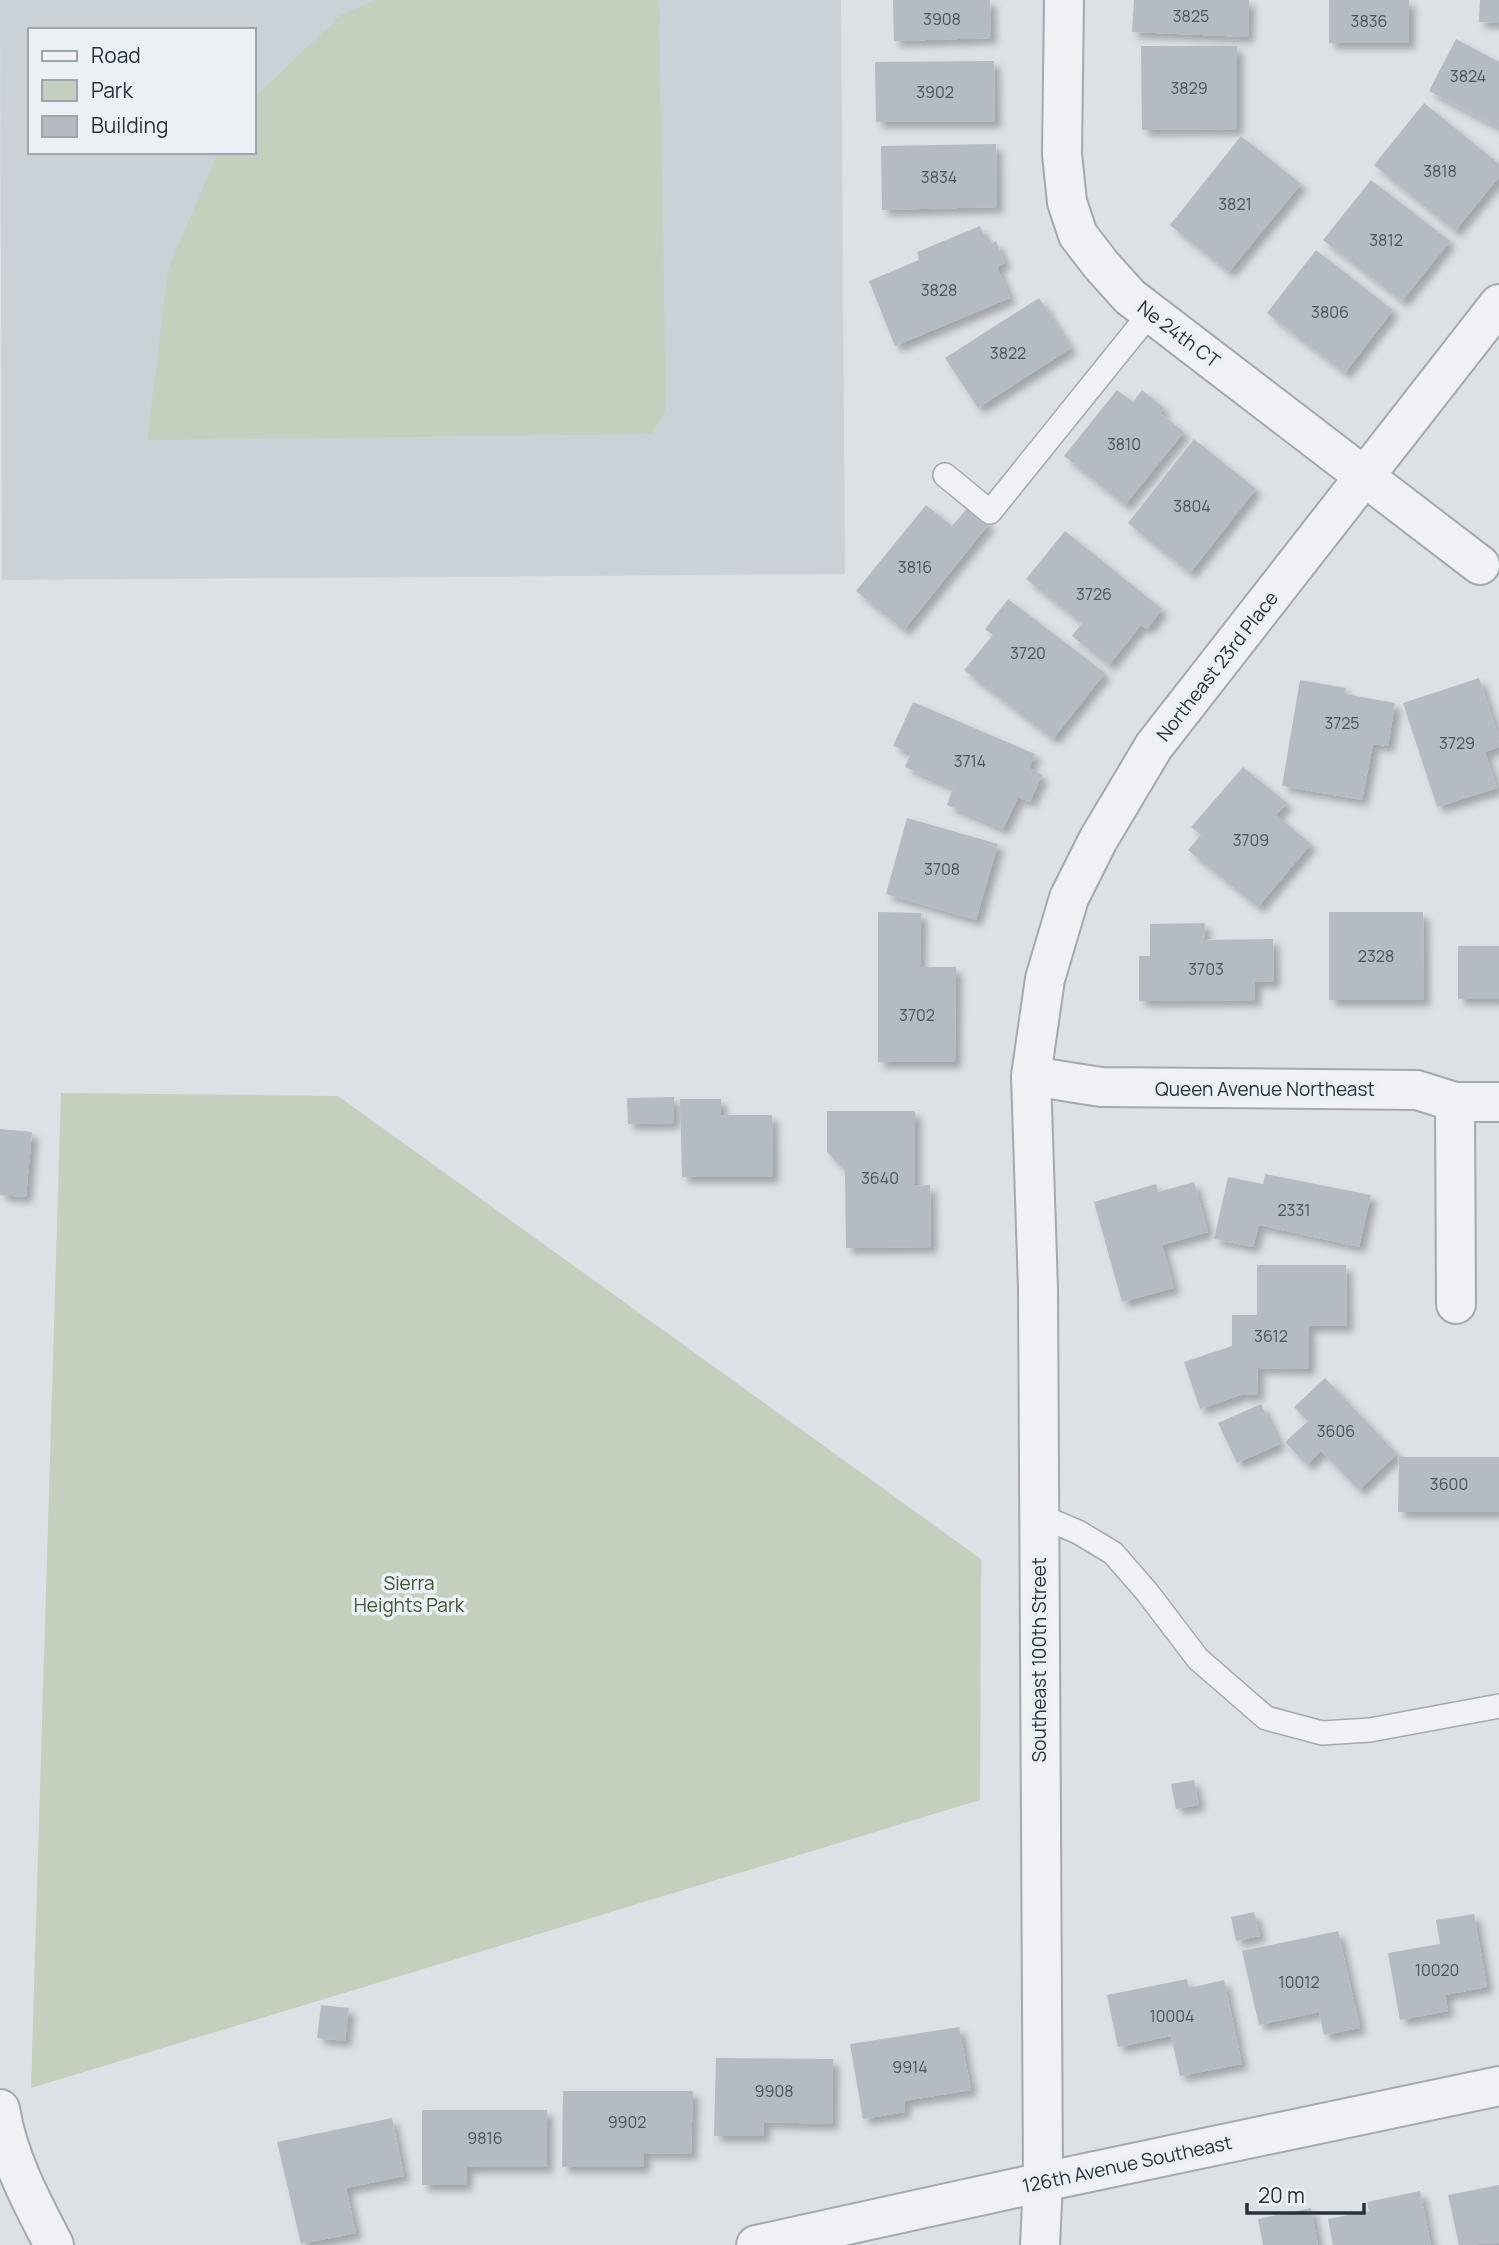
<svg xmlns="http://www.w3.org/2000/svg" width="1499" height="2245" font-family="Manrope,sans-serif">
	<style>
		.built { fill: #cad1d7; fill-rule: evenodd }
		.green { fill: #c5cfbe }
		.building { fill: #b4bbc2; filter: url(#shadow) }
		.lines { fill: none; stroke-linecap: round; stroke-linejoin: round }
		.lane-casing { stroke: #a2a9af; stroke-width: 26 }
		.street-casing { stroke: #a2a9af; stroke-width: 42 }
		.lane { stroke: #eff1f4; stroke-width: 23 }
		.street { stroke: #eff1f4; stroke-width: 38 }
		.labels { text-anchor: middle; stroke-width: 7; stroke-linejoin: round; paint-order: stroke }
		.number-label { font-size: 16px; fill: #4a545d }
		.street-label { font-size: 19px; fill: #27313b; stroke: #ebf0f4 }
		.park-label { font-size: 19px; fill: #405635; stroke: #ebf0f4 }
	</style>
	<defs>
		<filter id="shadow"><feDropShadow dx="6" dy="6" stdDeviation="3.5" flood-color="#0004"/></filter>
	</defs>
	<rect width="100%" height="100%" fill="#dce1e6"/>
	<path class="built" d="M 0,0 L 841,0 L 845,574 L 2,580 ZM 30,30 L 254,30 L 254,152 L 30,152 Z"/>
	<path class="green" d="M 375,0 L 659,0 L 666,410 L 651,434 L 147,440 L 168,270 L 218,152 L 254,152 L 254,98 L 341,15 Z
		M 61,1093 L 338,1096 L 981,1559 L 980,1800 L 31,2088 Z"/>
	<path class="building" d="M 893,0 L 990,0 L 991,38 L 894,41 Z
		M 1134,0 L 1249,0 L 1248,37 L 1132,32 Z
		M 1329,0 L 1409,0 L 1409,43 L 1329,43 Z
		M 1480,0 L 1499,0 L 1499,23 L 1479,22 Z
		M 1456,39 L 1499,62 L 1499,128 L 1429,91 Z
		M 1141,46 L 1237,46 L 1237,129 L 1142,130 Z
		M 994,61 L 995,122 L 876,122 L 875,62 Z
		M 1424,103 L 1499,164 L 1499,177 L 1455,231 L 1374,165 Z
		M 1241,136 L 1301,184 L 1229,272 L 1170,225 Z
		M 996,144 L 997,207 L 882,210 L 881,146 Z
		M 1371,180 L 1450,241 L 1402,301 L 1323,240 Z
		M 980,226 L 988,245 L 996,241 L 1005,263 L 997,267 L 1010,298 L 895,346 L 869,281 L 919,260 L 917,252 Z
		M 1316,250 L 1393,310 L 1345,373 L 1267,313 Z
		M 1039,298 L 1071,348 L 978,408 L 945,358 Z
		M 1117,390 L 1133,402 L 1142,390 L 1164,408 L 1160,413 L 1184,432 L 1125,505 L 1064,456 Z
		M 1194,439 L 1256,489 L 1190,573 L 1128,523 Z
		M 926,505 L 952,526 L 968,507 L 989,524 L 904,630 L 856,591 Z
		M 1065,531 L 1162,609 L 1147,629 L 1141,625 L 1109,665 L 1072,636 L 1082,623 L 1026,579 Z
		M 1008,599 L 1105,673 L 1053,739 L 964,670 L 993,635 L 985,629 Z
		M 1479,678 L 1499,738 L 1499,747 L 1485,752 L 1497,788 L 1437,807 L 1403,703 Z
		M 1300,680 L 1346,688 L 1345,694 L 1395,703 L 1388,746 L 1373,744 L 1362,800 L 1282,786 Z
		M 913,702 L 1035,754 L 1029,768 L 1042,775 L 1030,802 L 1018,797 L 1003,829 L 947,805 L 953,788 L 905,767 L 911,753 L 893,746 Z
		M 1243,767 L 1287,803 L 1276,815 L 1311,844 L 1258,907 L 1188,850 L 1201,835 L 1191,827 Z
		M 907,818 L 998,844 L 976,920 L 886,894 Z
		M 878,912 L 921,913 L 920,967 L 956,967 L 955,1062 L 878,1062 Z
		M 1329,912 L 1423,912 L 1424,1000 L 1329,1000 Z
		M 1205,923 L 1204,940 L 1273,939 L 1274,982 L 1255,982 L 1255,1000 L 1139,1001 L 1139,956 L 1150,956 L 1150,924 Z
		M 1458,946 L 1499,946 L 1499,999 L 1458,999 Z
		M 674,1097 L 674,1123 L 628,1124 L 627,1098 Z
		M 680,1099 L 721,1099 L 721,1115 L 772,1115 L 773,1177 L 682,1177 Z
		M 827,1111 L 915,1111 L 915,1186 L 930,1185 L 931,1247 L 846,1248 L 845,1170 L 827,1152 Z
		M 0,1129 L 32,1132 L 26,1197 L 0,1195 Z
		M 1265,1174 L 1371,1195 L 1359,1247 L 1259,1225 L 1253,1247 L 1214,1239 L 1228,1177 L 1263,1184 Z
		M 1194,1182 L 1208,1232 L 1162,1245 L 1174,1288 L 1122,1302 L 1094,1202 L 1156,1184 L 1158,1192 Z
		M 1257,1265 L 1346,1265 L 1347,1326 L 1309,1326 L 1309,1369 L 1258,1368 L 1258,1395 L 1241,1395 L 1200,1409 L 1184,1362 L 1232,1346 L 1232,1315 L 1257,1315 Z
		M 1325,1378 L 1397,1454 L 1359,1490 L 1321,1451 L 1307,1465 L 1285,1442 L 1308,1421 L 1294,1407 Z
		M 1261,1404 L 1280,1444 L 1237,1463 L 1218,1423 Z
		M 1399,1457 L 1499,1457 L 1499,1512 L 1398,1512 Z
		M 1194,1780 L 1199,1805 L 1176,1809 L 1171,1784 Z
		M 1254,1912 L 1260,1936 L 1236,1941 L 1231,1917 Z
		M 1474,1914 L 1487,1987 L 1445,1995 L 1448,2011 L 1400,2020 L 1388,1953 L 1440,1944 L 1436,1920 Z
		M 1338,1931 L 1360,2028 L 1324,2035 L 1319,2012 L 1259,2025 L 1242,1951 Z
		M 1187,1979 L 1189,1988 L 1224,1980 L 1242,2064 L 1180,2076 L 1171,2036 L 1118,2047 L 1107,1995 Z
		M 321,2005 L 349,2008 L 345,2041 L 317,2038 Z
		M 959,2027 L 971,2090 L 904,2101 L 905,2112 L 863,2119 L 850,2044 Z
		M 716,2058 L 833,2059 L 832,2124 L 764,2122 L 764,2136 L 714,2136 Z
		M 563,2091 L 693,2091 L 691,2154 L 644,2153 L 644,2167 L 562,2167 Z
		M 422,2110 L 547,2110 L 547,2167 L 467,2167 L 466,2185 L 422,2185 Z
		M 392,2118 L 404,2176 L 346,2188 L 356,2233 L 301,2244 L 277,2142 Z
		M 1499,2185 L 1499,2243 L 1459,2245 L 1448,2195 Z
		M 1420,2191 L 1431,2245 L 1333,2245 L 1328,2219 L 1369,2211 L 1367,2202 Z
		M 1311,2208 L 1318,2245 L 1263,2245 L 1258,2219 Z"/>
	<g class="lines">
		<defs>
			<path id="lane" d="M 945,475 L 990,512 L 1151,312
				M 1038,1515 L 1078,1532 L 1113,1553 L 1147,1592 L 1198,1659 L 1266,1718 L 1322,1733 L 1370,1730 L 1499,1706"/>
			<path id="street" d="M 1064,0 L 1062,154 L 1067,202 L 1078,235 L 1102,266 L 1130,297 L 1480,565
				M 1031,1076 L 1101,1087 L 1417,1090 L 1455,1102 L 1499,1102
				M 1455,1102 L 1456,1304
				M 0,2109 C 8,2158 31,2201 54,2245
				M 756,2245 L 1043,2182 L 1499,2086
				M 1040,2245 L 1043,2182 L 1038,1289 L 1031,1076 L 1045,979 L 1069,898 L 1098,840 L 1154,746 L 1499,304"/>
		</defs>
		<use href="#lane" class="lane-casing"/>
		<use href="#street" class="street-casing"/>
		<use href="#lane" class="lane"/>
		<use href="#street" class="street"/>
	</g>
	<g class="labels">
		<g class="number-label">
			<text x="1191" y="22">3825</text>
			<text x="942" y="25">3908</text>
			<text x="1369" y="27">3836</text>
			<text x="1468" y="82">3824</text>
			<text x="1189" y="94">3829</text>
			<text x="935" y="98">3902</text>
			<text x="1440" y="177">3818</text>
			<text x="939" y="183">3834</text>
			<text x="1235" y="210">3821</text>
			<text x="1386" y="246">3812</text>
			<text x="939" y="296">3828</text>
			<text x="1330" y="318">3806</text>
			<text x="1008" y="359">3822</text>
			<text x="1124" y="450">3810</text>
			<text x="1192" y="512">3804</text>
			<text x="915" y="573">3816</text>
			<text x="1094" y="600">3726</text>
			<text x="1028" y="659">3720</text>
			<text x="1342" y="729">3725</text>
			<text x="1457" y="749">3729</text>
			<text x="970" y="767">3714</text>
			<text x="1251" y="846">3709</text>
			<text x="942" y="875">3708</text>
			<text x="1376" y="962">2328</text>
			<text x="1206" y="975">3703</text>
			<text x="917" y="1021">3702</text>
			<text x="880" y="1184">3640</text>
			<text x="1294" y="1216">2331</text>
			<text x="1271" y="1342">3612</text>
			<text x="1336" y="1437">3606</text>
			<text x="1449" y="1490">3600</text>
			<text x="1437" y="1976">10020</text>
			<text x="1299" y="1988">10012</text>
			<text x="1172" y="2022">10004</text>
			<text x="910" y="2073">9914</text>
			<text x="774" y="2097">9908</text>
			<text x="627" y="2128">9902</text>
			<text x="485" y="2144">9816</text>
		</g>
		<g class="street-label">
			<text transform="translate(1179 334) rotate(37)" y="7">Ne 24th CT</text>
			<text transform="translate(1217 666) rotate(-52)" y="7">Northeast 23rd Place</text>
			<text x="1265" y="1096">Queen Avenue Northeast</text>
			<text transform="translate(1039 1660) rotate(-90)" y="7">Southeast 100th Street</text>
			<text transform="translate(1127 2164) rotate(-12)" y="7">126th Avenue Southeast</text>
		</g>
		<g class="park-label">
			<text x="409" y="1590">Sierra<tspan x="409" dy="22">Heights Park</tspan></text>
		</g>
	</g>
	<rect x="28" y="28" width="228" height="126" fill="#ebf0f4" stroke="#9da4aa" stroke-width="2"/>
	<rect x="42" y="51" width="35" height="10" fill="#eff1f4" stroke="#9da4aa" stroke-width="2"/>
	<text x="91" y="63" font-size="21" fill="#27313b">Road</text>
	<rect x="42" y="80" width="35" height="21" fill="#c5cfbe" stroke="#9da4aa" stroke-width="2"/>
	<text x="91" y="98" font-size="21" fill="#27313b">Park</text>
	<rect x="42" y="116" width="35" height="21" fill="#b4bbc2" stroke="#9da4aa" stroke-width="2"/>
	<text x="91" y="133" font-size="21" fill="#27313b">Building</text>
	<path d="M1247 2203v10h117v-10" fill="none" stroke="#27313b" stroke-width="3.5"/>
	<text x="1258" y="2203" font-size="21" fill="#27313b" stroke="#ebf0f4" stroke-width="5" paint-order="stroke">20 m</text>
</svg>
